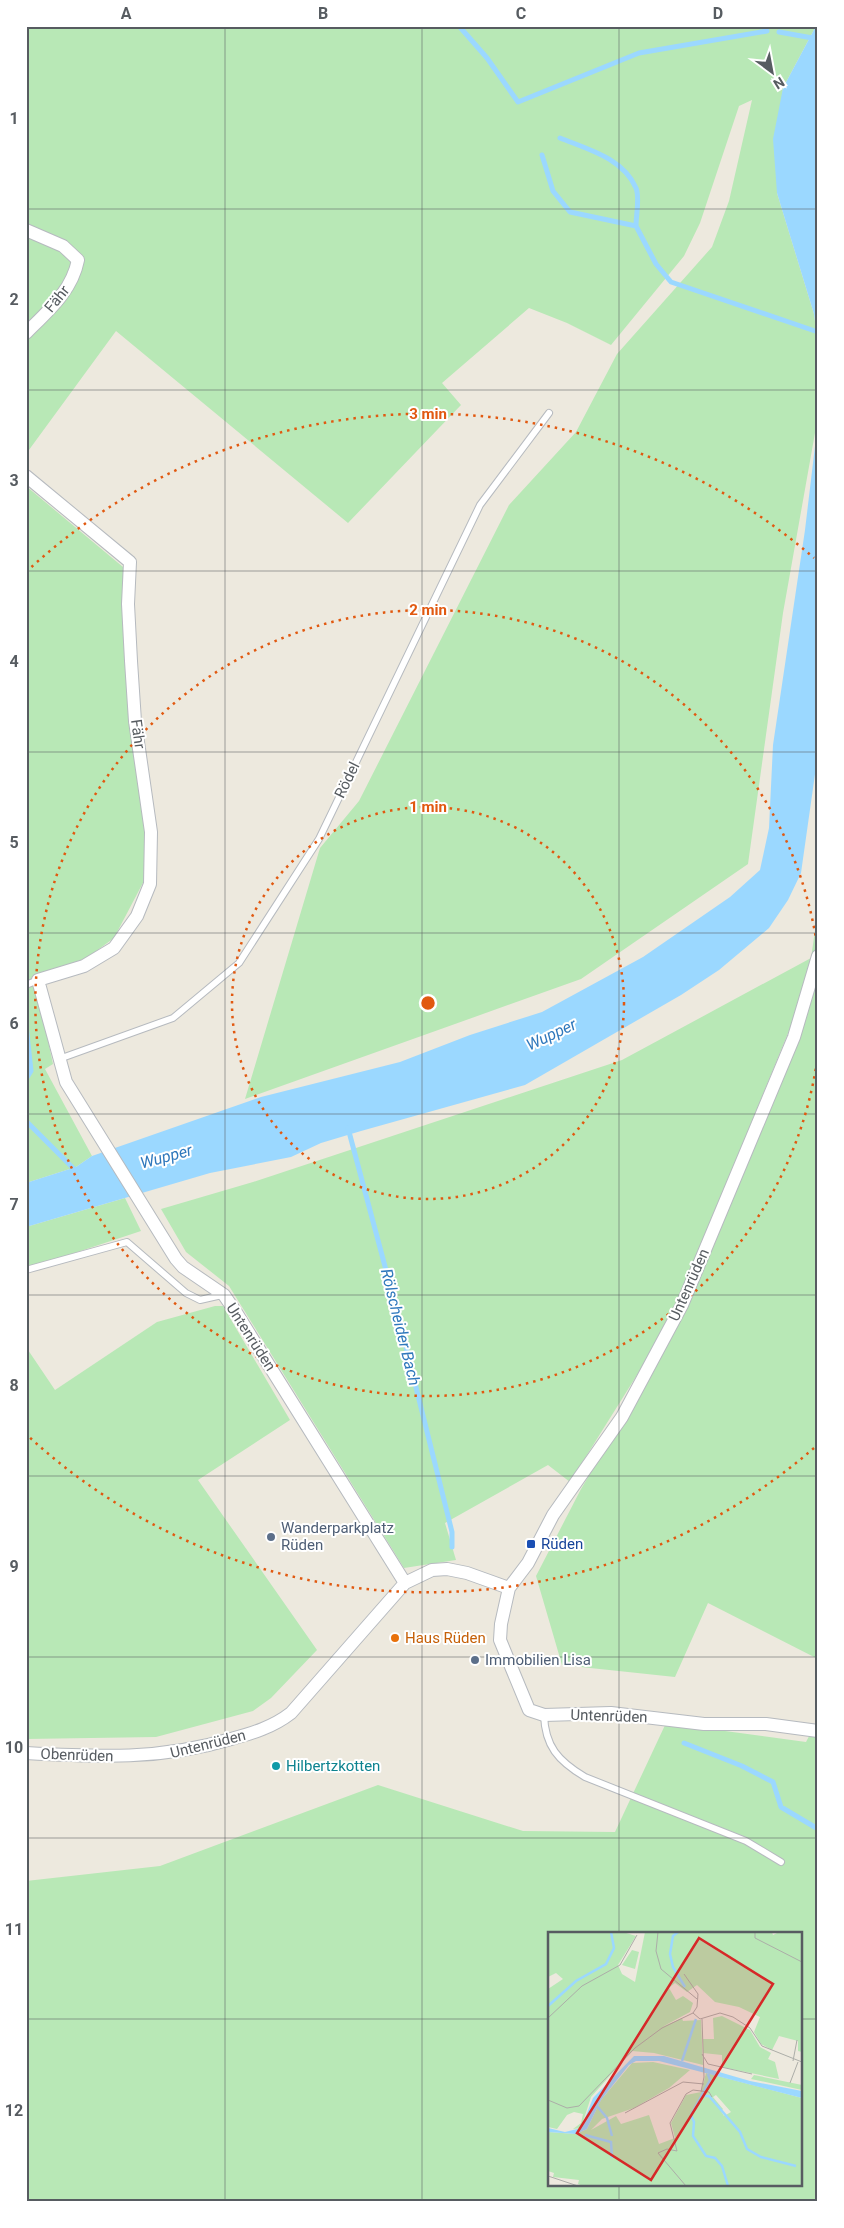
<svg xmlns="http://www.w3.org/2000/svg" width="844" height="2228" font-family="Roboto,sans-serif">
	<style>
		.green { fill: #b8e8b6; fill-rule: evenodd }
		.water { fill: #9bd8ff }
		.lines { fill: none; stroke-linecap: round; stroke-linejoin: round }
		.stream { stroke: #9bd8ff; stroke-width: 5 }
		.lane-casing { stroke: #b6babf; stroke-width: 8 }
		.street-casing { stroke: #b6babf; stroke-width: 14 }
		.lane { stroke: #fff; stroke-width: 6 }
		.street { stroke: #fff; stroke-width: 12 }
		.grid { fill: none; stroke: #575c61; stroke-width: 1; stroke-opacity: 0.55 }
		.ring { fill: none; stroke: #e15910; stroke-width: 2.5; stroke-dasharray: 2.5 5 }
		.service-dot { fill: #5c6f8a; stroke: #fff; stroke-width: 2 }
		.transit-dot { fill: #1a4fb4; stroke: #fff; stroke-width: 2 }
		.food-dot { fill: #e8710a; stroke: #fff; stroke-width: 2 }
		.culture-dot { fill: #0f9aa8; stroke: #fff; stroke-width: 2 }
		.labels { text-anchor: middle; stroke-width: 4; stroke-linejoin: round; paint-order: stroke }
		.street-label { font-size: 15px; fill: #575c61; stroke: #fff }
		.service-label { font-size: 15px; fill: #4e5e75; stroke: #fff; text-anchor: start }
		.transit-label { font-size: 15px; fill: #164399; stroke: #fff; text-anchor: start }
		.food-label { font-size: 15px; fill: #c56008; stroke: #fff; text-anchor: start }
		.culture-label { font-size: 15px; fill: #0d838f; stroke: #fff; text-anchor: start }
		.water-label { font-size: 16px; font-style: italic; fill: #2f78bc; stroke: #fff }
		.inset-river { fill: none; stroke: #9bd8ff; stroke-width: 2.5 }
		.inset-road { fill: none; stroke: #acada8; stroke-width: 1 }
		.view { fill: #d62828; fill-opacity: 0.15; stroke: #d62828; stroke-width: 2.5 }
		.inset-edge { fill: none; stroke: #575c61; stroke-width: 2.5 }
		.centre { fill: #e15910; stroke: #fff; stroke-width: 2.5 }
		.ring-label { font-size: 15px; text-anchor: middle; font-weight: bold; fill: #e15910; stroke: #fff; stroke-width: 4; stroke-linejoin: round; paint-order: stroke }
		.neatline { fill: none; stroke: #575c61; stroke-width: 2 }
		.grid-label { font-size: 16px; text-anchor: middle; font-weight: bold; fill: #575c61 }
	</style>
	<rect width="100%" height="100%" fill="#ede9de"/>
	<path class="green" d="M 26,26 L 816,26 L 783,88 L 777,193 L 814,314 L 818,343 L 818,416 L 783,613 L 748,864 L 581,979 L 245,1099 L 320,848 L 359,801 L 509,505 L 576,432 L 617,354 L 712,247 L 729,201 L 752,100 L 739,106 L 700,223 L 684,256 L 611,345 L 567,323 L 529,308 L 442,383 L 461,405 L 348,523 L 116,331 L 26,454 Z
		M 26,486 L 123,567 L 130,724 L 144,827 L 146,877 L 114,938 L 88,957 L 35,979 L 53,1064 L 45,1069 L 92,1156 L 76,1167 L 26,1183 Z
		M 818,910 L 818,960 L 677,1304 L 657,1343 L 570,1482 L 548,1465 L 445,1523 L 456,1560 L 404,1568 L 229,1286 L 186,1252 L 161,1209 L 253,1182 L 622,1060 L 811,958 Z
		M 818,970 L 818,1659 L 708,1603 L 675,1677 L 562,1665 L 536,1576 L 581,1489 L 667,1344 Z
		M 125,1198 L 141,1231 L 26,1269 L 26,1227 Z
		M 215,1306 L 223,1306 L 290,1420 L 198,1480 L 317,1650 L 271,1698 L 253,1711 L 156,1737 L 26,1739 L 26,1347 L 55,1390 L 157,1322 Z
		M 818,1719 L 818,2202 L 26,2202 L 26,1881 L 160,1866 L 378,1785 L 523,1831 L 615,1832 L 666,1723 L 806,1742 ZM 549,1933 L 800,1933 L 800,2184 L 549,2184 Z"/>
	<path class="water" d="M 816,26 L 818,26 L 818,343 L 814,314 L 777,193 L 773,139 L 783,88 Z
		M 818,421 L 818,753 L 801,873 L 788,900 L 769,928 L 719,970 L 681,995 L 525,1085 L 361,1131 L 321,1143 L 291,1157 L 210,1173 L 26,1227 L 26,1183 L 76,1167 L 92,1156 L 261,1097 L 400,1062 L 470,1035 L 542,1012 L 643,957 L 730,897 L 760,870 L 769,828 L 773,745 L 805,530 Z"/>
	<g class="lines">
		<path class="stream" d="M 459,26 L 487,58 L 518,102 L 639,53 L 767,31
			M 779,32 L 818,39
			M 560,138 C 587,149 623,158 636,188 C 640,198 636,215 636,226
			M 542,155 L 553,191 L 570,212 L 636,226 L 656,264 L 671,282 L 818,332
			M 26,1025 L 31,1071 L 26,1079
			M 26,1121 L 77,1172
			M 348,1128 L 398,1315 L 452,1532 L 452,1547
			M 684,1743 L 742,1766 L 773,1782 L 781,1807 L 818,1829"/>
		<defs>
			<path id="lane" d="M 26,985 L 38,980
				M 59,1059 L 173,1018 L 239,963 L 319,839 L 480,505 L 549,413
				M 26,1270 L 127,1242 L 186,1293 L 200,1300 L 222,1295
				M 544,1715 C 545,1746 558,1761 585,1777 L 746,1841 L 781,1862"/>
			<path id="street" d="M 26,230 L 63,246 L 78,260 C 72,291 48,311 26,333
				M 26,476 L 130,562 L 128,604 L 131,661 L 135,721 L 151,832 L 150,884 L 137,916 L 114,948 L 84,966 L 38,980 L 66,1082 L 176,1259 L 183,1267 L 224,1295 L 237,1314 L 405,1583
				M 818,956 L 794,1037 L 682,1305 L 622,1417 L 553,1515 L 528,1563 L 509,1588 L 501,1624 L 500,1640 L 529,1710 L 544,1715 L 611,1713 L 704,1724 L 766,1724 L 818,1731
				M 26,1753 C 99,1757 161,1760 231,1739 C 253,1733 273,1727 291,1713 L 405,1583 L 432,1570 L 447,1569 L 467,1573 L 509,1588"/>
		</defs>
		<use href="#lane" class="lane-casing"/>
		<use href="#street" class="street-casing"/>
		<use href="#lane" class="lane"/>
		<use href="#street" class="street"/>
	</g>
	<path class="grid" d="M 225,26 L 225,2202M 422,26 L 422,2202M 619,26 L 619,1933M 26,209 L 818,209M 26,390 L 818,390M 26,571 L 818,571M 26,752 L 818,752M 26,933 L 818,933M 26,1114 L 818,1114M 26,1295 L 818,1295M 26,1476 L 818,1476M 26,1657 L 818,1657M 26,1838 L 818,1838M 26,2019 L 549,2019M 800,2019 L 818,2019M 619,2184 L 619,2202"/>
	<g class="ring">
		<circle cx="428" cy="1003" r="196"/>
		<path d="M818 1054A393 393 0 1 1 818 952"/>
		<path d="M814 1448A589 589 0 0 1 26 1434M26 572A589 589 0 0 1 814 558"/>
	</g>
	<g class="service-dot">
		<circle cx="271" cy="1537" r="5"/>
		<circle cx="475" cy="1660" r="5"/>
	</g>
	<rect class="transit-dot" x="526" y="1539" width="10" height="10" rx="2.5"/>
	<circle class="food-dot" cx="395" cy="1638" r="5"/>
	<circle class="culture-dot" cx="276" cy="1766" r="5"/>
	<g class="labels">
		<g class="street-label">
			<text transform="translate(57 299) rotate(-51)" y="5">Fähr</text>
			<text transform="translate(138 734) rotate(82)" y="5">Fähr</text>
			<text transform="translate(347 780) rotate(-64)" y="5">Rödel</text>
			<text transform="translate(689 1285) rotate(-66)" y="5">Untenrüden</text>
			<text transform="translate(251 1337) rotate(57)" y="5">Untenrüden</text>
			<text transform="translate(609 1716) rotate(2)" y="5">Untenrüden</text>
			<text transform="translate(208 1744) rotate(-14)" y="5">Untenrüden</text>
			<text transform="translate(77 1755) rotate(2)" y="5">Obenrüden</text>
		</g>
		<g class="service-label">
			<text x="281" y="1533">Wanderparkplatz<tspan x="281" dy="17">Rüden</tspan></text>
			<text x="485" y="1665">Immobilien Lisa</text>
		</g>
		<g class="transit-label">
			<text x="541" y="1549">Rüden</text>
		</g>
		<g class="food-label">
			<text x="405" y="1643">Haus Rüden</text>
		</g>
		<g class="culture-label">
			<text x="286" y="1771">Hilbertzkotten</text>
		</g>
		<g class="water-label">
			<text transform="translate(551 1034) rotate(-25)" y="6">Wupper</text>
			<text transform="translate(166 1156) rotate(-15)" y="6">Wupper</text>
			<text transform="translate(401 1327) rotate(76)" y="6">Rölscheider Bach</text>
		</g>
	</g>
	<g transform="translate(548 1932)">
		<rect width="254" height="254" fill="#ede9de"/>
		<path d="M 0,0 L 75,0 L 88,4 L 70,33 L 74,42 L 87,50 L 97,0 L 224,0 L 225,3 L 231,0 L 254,0 L 254,120 L 250,119 L 250,109 L 231,104 L 224,118 L 213,112 L 206,100 L 212,85 L 191,75 L 167,70 L 149,53 L 139,60 L 127,51 L 121,56 L 128,68 L 135,64 L 145,71 L 142,80 L 114,95 L 134,86 L 135,89 L 153,88 L 155,133 L 106,121 L 84,119 L 43,165 L 33,196 L 25,197 L 33,191 L 35,182 L 26,180 L 19,183 L 9,197 L 0,195 L 0,57 L 15,47 L 8,41 L 0,45 ZM 84,18 L 91,20 L 87,37 L 74,33 ZM 174,84 L 202,98 L 212,115 L 223,121 L 220,127 L 227,130 L 231,147 L 174,135 L 174,123 L 155,121 L 155,107 L 166,107 L 165,86 ZM 105,130 L 142,138 L 121,156 L 86,176 L 54,187 L 43,198 L 68,184 L 73,192 L 101,183 L 111,212 L 127,206 L 123,191 L 138,163 L 153,160 L 158,141 L 254,166 L 254,254 L 35,254 L 30,252 L 31,248 L 5,245 L 6,241 L 0,239 L 0,200 L 28,202 L 39,197 L 53,168 L 84,131 ZM 168,163 L 183,180 L 176,184 L 173,179 L 175,177 L 165,165 ZM 206,143 L 254,153 L 254,158 L 203,147 Z" fill="#b8e8b6" fill-rule="evenodd"/>
		<path d="M 86,124 L 116,124 L 202,149 L 254,159 L 254,166 L 111,129 L 88,129 L 81,133 L 53,168 L 39,197 L 28,202 L 0,200 L 0,196 L 17,200 L 33,196 L 45,166 Z" fill="#9bd8ff"/>
		<path class="inset-river" d="M 130,0 L 125,4 L 122,22 L 125,35 L 137,55M 0,74 L 28,49 L 58,32 L 66,16 L 63,0M 134,129 L 148,87M 160,142 L 162,148 L 143,183 L 146,190 L 145,204 L 158,224 L 167,226 L 174,234 L 180,254M 157,164 L 161,164 L 192,200 L 199,217 L 213,225 L 248,234M 49,174 L 59,186 L 64,204M 37,203 L 63,210 L 64,226"/>
		<path class="inset-road" d="M 110,0 L 108,19 L 113,37 L 149,67M 207,0 L 207,6 L 254,30M 145,81 L 152,87 L 172,81 L 185,85 L 202,96 L 214,114 L 254,130M 0,86 L 34,54 L 72,33 L 89,3M 154,122 L 160,132 L 204,142M 245,129 L 249,108M 242,151 L 250,130M 153,160 L 156,145 L 154,87M 0,168 L 19,176 L 31,174 L 87,116 L 114,96 L 145,81 L 149,75 L 150,62 L 136,42M 77,181 L 135,150 L 156,152M 0,244 L 30,254M 138,254 L 110,221 L 119,217 L 129,219 L 122,191 L 138,162 L 145,158 L 161,160 L 164,165"/>
		<path class="view" d="M 151,6 L 225,52 L 103,248 L 29,201 Z"/>
		<rect width="254" height="254" class="inset-edge"/>
	</g>
	<circle cx="428" cy="1003" r="8" class="centre"/>
	<g class="ring-label">
		<text x="428" y="419">3 min</text>
		<text x="428" y="615">2 min</text>
		<text x="428" y="812">1 min</text>
	</g>
	<rect width="844" height="2228" fill="none" stroke="#ffffff" stroke-width="55"/>
	<g transform="translate(772 72) rotate(148)" stroke="#ffffff" stroke-width="4" paint-order="stroke">
	<path d="M0-4L9 19L0 12L-9 19Z" fill="#575c61"/>
	<text y="-8" font-size="14" font-weight="bold" text-anchor="middle" fill="#575c61">N</text>
	</g>
	<rect x="28" y="28" width="788" height="2172" class="neatline"/>
	<g class="grid-label">
		<text x="126" y="19">A</text>
		<text x="323" y="19">B</text>
		<text x="521" y="19">C</text>
		<text x="718" y="19">D</text>
		<text x="14" y="124">1</text>
		<text x="14" y="305">2</text>
		<text x="14" y="486">3</text>
		<text x="14" y="667">4</text>
		<text x="14" y="848">5</text>
		<text x="14" y="1029">6</text>
		<text x="14" y="1210">7</text>
		<text x="14" y="1391">8</text>
		<text x="14" y="1572">9</text>
		<text x="14" y="1753">10</text>
		<text x="14" y="1935">11</text>
		<text x="14" y="2116">12</text>
	</g>
</svg>
